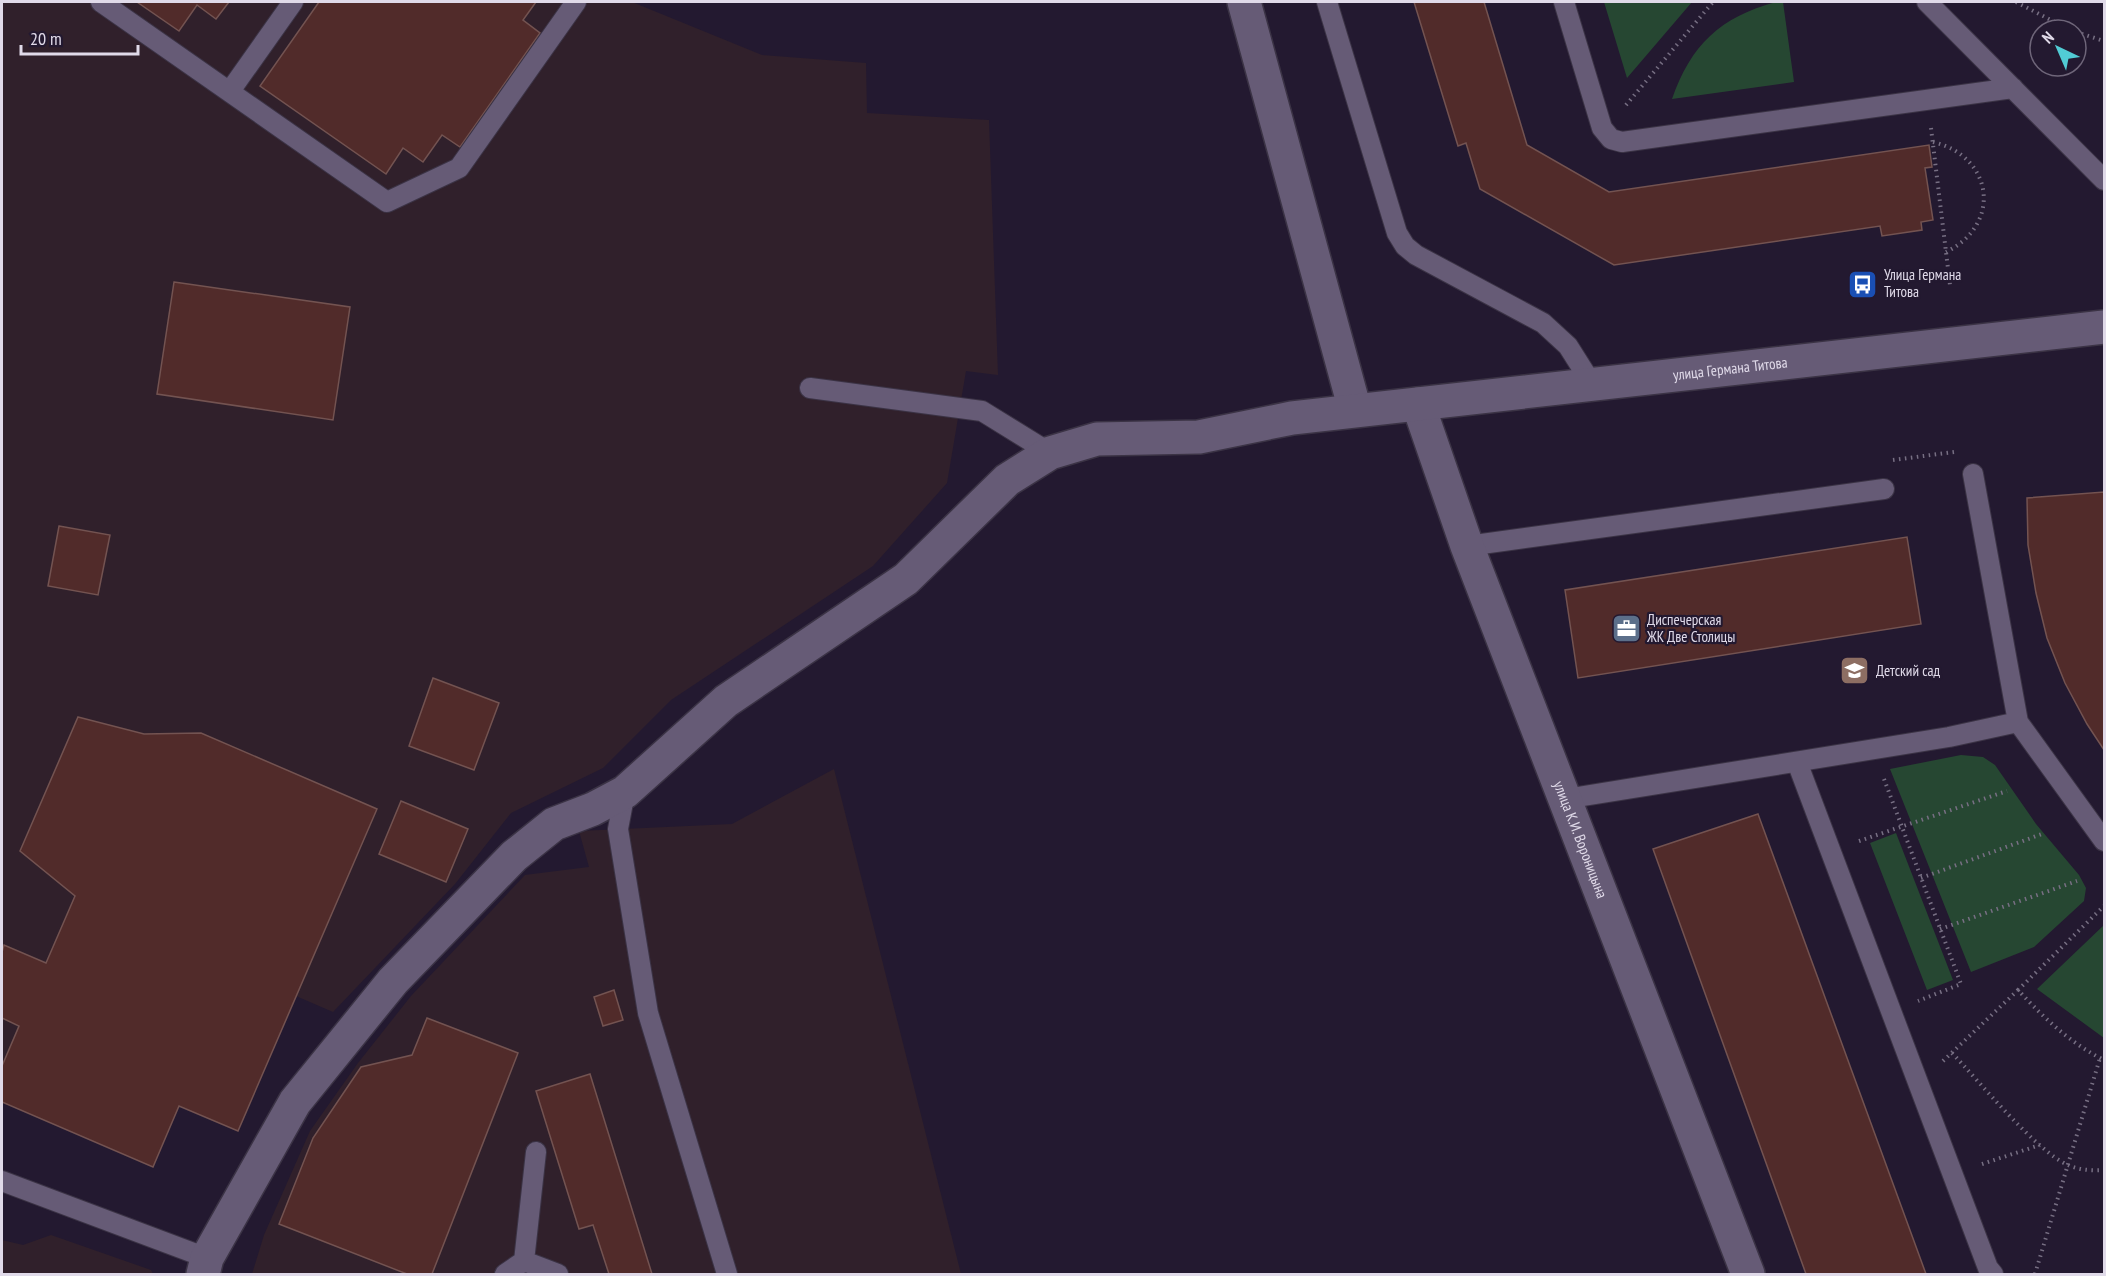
<svg xmlns="http://www.w3.org/2000/svg" width="2106" height="1276" font-family="'PT Sans Narrow',sans-serif">
	<style>
		.industrial { fill: #30202b }
		.green { fill: #264732 }
		.building { fill: #512b2a; stroke: #735351; stroke-width: 1.5 }
		.lines { fill: none; stroke-linecap: round; stroke-linejoin: round }
		.lane-casing { stroke: #3b3345; stroke-width: 22 }
		.street-casing { stroke: #3b3345; stroke-width: 36 }
		.path { stroke: #776f83; stroke-width: 4; stroke-dasharray: 1.5 4.5; stroke-linecap: butt }
		.lane { stroke: #665b76; stroke-width: 20 }
		.street { stroke: #665b76; stroke-width: 33 }
		.labels { text-anchor: middle; stroke-width: 4.5; stroke-linejoin: round; paint-order: stroke }
		.poi-label { font-size: 15px; fill: #e0dae9; stroke: #231930; text-anchor: start }
		.street-label { font-size: 15px; fill: #e0dae9; stroke: #231930 }
	</style>
	<rect width="100%" height="100%" fill="#231930"/>
	<path class="industrial" d="M 2,2 L 632,2 L 762,55 L 866,63 L 867,113 L 989,120 L 998,375 L 966,371 L 947,483 L 873,566 L 671,700 L 603,768 L 511,813 L 455,884 L 333,1012 L 296,996 L 238,1131 L 179,1106 L 153,1167 L 2,1102 Z
		M 834,769 L 961,1274 L 252,1274 L 264,1235 L 310,1131 L 358,1063 L 411,996 L 525,875 L 589,867 L 579,831 L 732,824 Z
		M 51,1235 L 151,1270 L 153,1274 L 2,1274 L 2,1240 L 23,1245 Z"/>
	<path class="green" d="M 1604,2 L 1692,2 L 1627,78 Z
		M 1776,2 L 1783,2 L 1794,82 L 1672,99 C 1691,45 1720,17 1776,2 Z
		M 1961,755 L 1983,757 L 1995,765 L 2036,824 L 2079,875 L 2086,888 L 2084,901 L 2034,947 L 1971,972 L 1890,769 Z
		M 1896,833 L 1953,980 L 1927,990 L 1870,843 Z
		M 2104,925 L 2104,1038 L 2037,989 Z"/>
	<path class="building" d="M 137,2 L 229,2 L 216,19 L 197,5 L 179,31 Z
		M 319,2 L 536,2 L 523,20 L 540,33 L 460,147 L 442,135 L 423,162 L 403,148 L 386,174 L 260,86 Z
		M 1414,2 L 1484,2 L 1527,145 L 1609,192 L 1929,145 L 1932,167 L 1925,168 L 1933,220 L 1921,222 L 1922,230 L 1882,236 L 1880,226 L 1614,265 L 1480,189 L 1466,143 L 1458,146 Z
		M 174,282 L 350,307 L 333,420 L 157,394 Z
		M 2104,492 L 2104,750 L 2087,724 L 2065,683 L 2047,638 L 2036,593 L 2028,545 L 2027,498 Z
		M 59,526 L 110,535 L 98,595 L 48,586 Z
		M 1907,537 L 1921,624 L 1578,678 L 1565,590 Z
		M 433,678 L 499,703 L 474,770 L 409,746 Z
		M 78,717 L 144,734 L 201,733 L 377,809 L 238,1131 L 179,1106 L 153,1167 L 2,1102 L 2,1066 L 19,1026 L 2,1018 L 2,952 L 4,945 L 46,963 L 75,896 L 20,851 Z
		M 401,801 L 468,829 L 446,882 L 379,854 Z
		M 1758,814 L 1926,1274 L 1806,1274 L 1653,849 Z
		M 614,990 L 623,1020 L 603,1026 L 594,997 Z
		M 427,1018 L 518,1053 L 432,1274 L 407,1274 L 279,1224 L 313,1138 L 361,1067 L 412,1055 Z
		M 590,1074 L 652,1274 L 609,1274 L 593,1225 L 579,1229 L 536,1091 Z"/>
	<g class="lines">
		<defs>
			<path id="lane" d="M 101,2 L 387,202 L 459,168 L 576,2
				M 1327,2 L 1397,233 L 1405,246 L 1416,255 L 1543,323 L 1568,346 L 1592,384
				M 1564,2 L 1602,128 L 1611,139 L 1622,142 L 2013,88
				M 1927,2 L 2104,180
				M 230,91 L 293,2
				M 810,388 L 982,411 L 1050,453
				M 1467,546 L 1884,489
				M 2018,722 L 2104,841
				M 1797,762 L 1988,1268 L 1993,1274
				M 625,792 L 618,829 L 648,1013 L 727,1274
				M 1565,799 L 1949,737 L 2018,722 L 1973,474
				M 536,1152 L 524,1261 L 558,1274
				M 2,1181 L 207,1258
				M 505,1274 L 524,1261"/>
			<g id="street">
				<path d="M 1244,2 L 1355,410"/>
				<path id="s1" d="M 1418,404 L 1467,546 L 1748,1274"/>
				<path id="s2" d="M 203,1274 L 207,1258 L 295,1102 L 393,981 L 514,856 L 554,824 L 593,809 L 625,792 L 726,701 L 906,579 L 1007,480 L 1050,453 L 1097,439 L 1199,437 L 1292,418 L 2104,327"/>
			</g>
		</defs>
		<use href="#lane" class="lane-casing"/>
		<use href="#street" class="street-casing"/>
		<path class="path" d="M 2016,2 L 2070,30
			M 2076,32 L 2104,41
			M 1626,105 L 1713,2
			M 1931,128 L 1950,285
			M 1933,142 C 1993,156 2003,224 1946,252
			M 1893,460 L 1954,452
			M 1884,779 L 1961,984 L 1918,1001
			M 1859,841 L 2007,791
			M 1921,878 L 2042,834
			M 1940,929 L 2077,881
			M 2018,990 L 2104,906
			M 1952,1053 C 1978,1080 2037,1152 2068,1165 C 2079,1170 2093,1171 2104,1170
			M 1943,1061 L 2018,990 C 2044,1018 2070,1043 2104,1060
			M 1982,1164 L 2040,1145
			M 2035,1274 L 2100,1058"/>
		<use href="#lane" class="lane"/>
		<use href="#street" class="street"/>
	</g>
	<defs>
		<symbol id="bus-square" viewBox="-11 -11 22 22"><rect x="-9" y="-9" width="18" height="18" rx="4" fill="#1a4fb4" stroke="#231930"/><path d="M-5-6H5V4H4V6H2V4H-2V6H-4V4H-5ZM-3.5-4V0h7V-4ZM-3.5 1.2v1.5H-2V1.2ZM2 1.2v1.5H3.5V1.2Z" fill="#fff"/></symbol>
		<symbol id="office-square" viewBox="-11 -11 22 22"><rect x="-9" y="-9" width="18" height="18" rx="4" fill="#5c6f8a" stroke="#231930"/><path d="M-6-3h4V-5.5h4V-3h4V5H-6ZM-1-4.5V-3h2v-1.5ZM-6 0V1H6V0Z" fill="#fff"/></symbol>
		<symbol id="school-square" viewBox="-11 -11 22 22"><rect x="-9" y="-9" width="18" height="18" rx="4" fill="#8d6e63" stroke="#231930"/><path d="M0-5L7-2L0 1L-7-2ZM-4 1L0 2.5L4 1V4Q0 6-4 4Z" fill="#fff"/></symbol>
	</defs>
	<g fill-rule="evenodd">
		<use href="#bus-square" x="1846" y="268" width="33" height="33"/>
		<use href="#office-square" x="1610" y="612" width="33" height="33"/>
		<use href="#school-square" x="1838" y="654" width="33" height="33"/>
	</g>
	<g class="labels">
		<g class="poi-label">
			<text x="1884" y="280">Улица Германа<tspan x="1884" dy="17">Титова</tspan></text>
			<text x="1647" y="625">Диспечерская<tspan x="1647" dy="17">ЖК Две Столицы</tspan></text>
			<text x="1876" y="676">Детский сад</text>
		</g>
		<g class="street-label">
			<text dy="5" stroke="none"><textPath href="#s2" startOffset="1887">улица Германа Титова</textPath></text>
			<text dy="5" stroke="none"><textPath href="#s1" startOffset="465">улица К.И. Вороницына</textPath></text>
		</g>
	</g>
	<rect width="2106" height="1276" fill="none" stroke="#e0dae9" stroke-width="6"/>
	<g transform="translate(2058 48) rotate(316)"><circle r="28" fill="#231930" stroke="#6f667a" stroke-width="1.5"/>
	<path d="M0-4.5L10 22L0 15L-10 22Z" fill="#51ccd5"/>
	<text y="-9" font-size="16" font-weight="bold" text-anchor="middle" fill="#e0dae9">N</text>
	</g>
	<path d="M21 45v9h117v-9" fill="none" stroke="#e0dae9" stroke-width="3"/>
	<text x="30" y="45" font-size="18" fill="#e0dae9" stroke="#231930" stroke-width="4.5" paint-order="stroke">20 m</text>
</svg>
